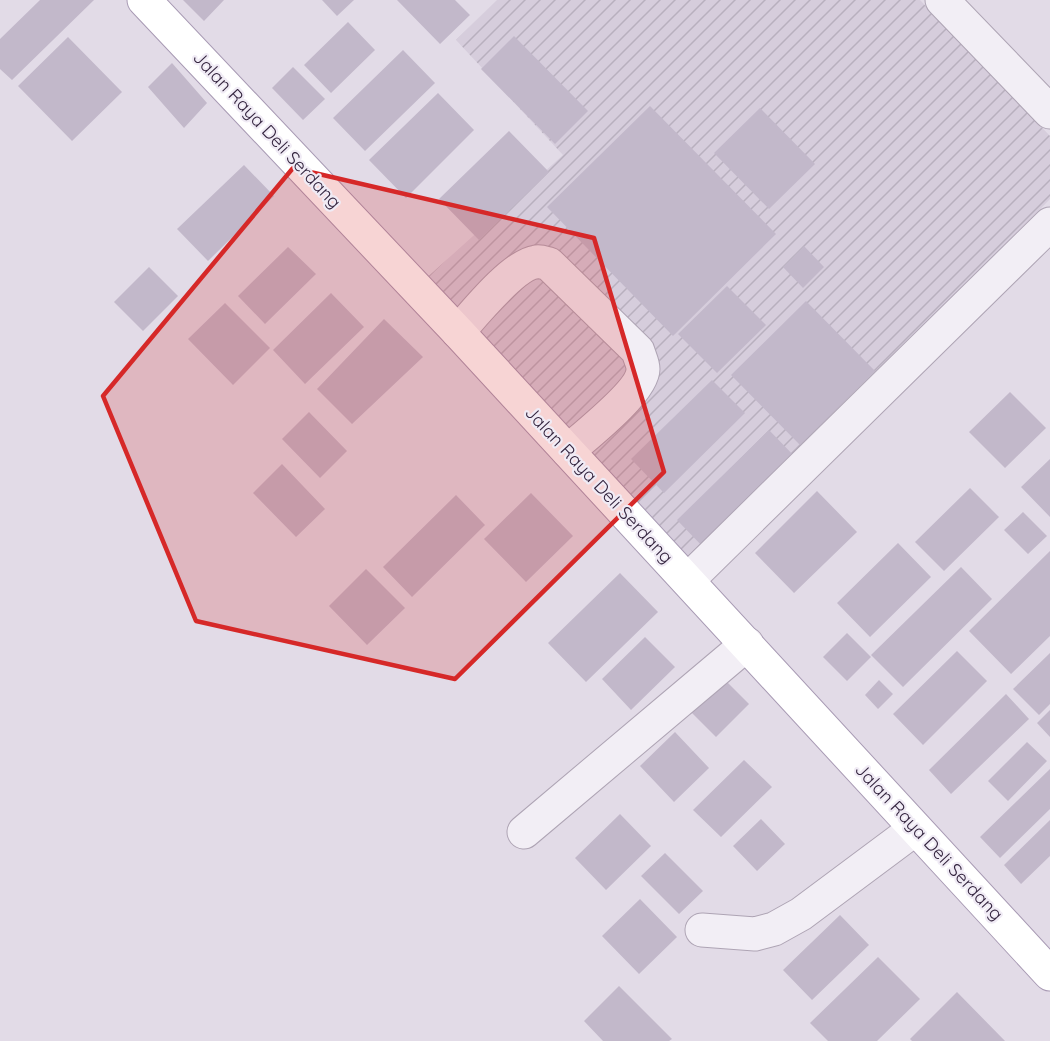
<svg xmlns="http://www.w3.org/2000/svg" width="1050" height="1041" font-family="Quicksand,sans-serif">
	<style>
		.industrial { fill: url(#industrial-furrows) }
		.building { fill: #c2b8ca }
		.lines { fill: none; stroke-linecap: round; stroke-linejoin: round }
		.minor-casing { stroke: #aea4b4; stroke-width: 35 }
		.major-casing { stroke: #a89ab4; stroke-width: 35 }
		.minor { stroke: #f2eef5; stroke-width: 33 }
		.major { stroke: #fff; stroke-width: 33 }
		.marked { fill: #d62828; fill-opacity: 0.2; stroke: #d62828; stroke-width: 4.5; stroke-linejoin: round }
		.labels { text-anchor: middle; stroke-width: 4.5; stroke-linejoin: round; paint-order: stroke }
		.street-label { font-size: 18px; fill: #33243e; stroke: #f0ebf5 }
	</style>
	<defs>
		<pattern id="industrial-furrows" width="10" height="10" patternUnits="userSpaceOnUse" patternTransform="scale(1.5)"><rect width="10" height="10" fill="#d6cddc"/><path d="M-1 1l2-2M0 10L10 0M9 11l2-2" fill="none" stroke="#b8b0be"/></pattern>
	</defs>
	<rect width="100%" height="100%" fill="#e2dbe7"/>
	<path class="industrial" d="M 497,0 L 920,0 L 1050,136 L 1050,199 L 693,563 L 422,282 L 563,155 L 456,40 Z"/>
	<path class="building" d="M 40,0 L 94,0 L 12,80 L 0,69 L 0,39 Z
		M 183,0 L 224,0 L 204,21 Z
		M 322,0 L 354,0 L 337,16 Z
		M 397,0 L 455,0 L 470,15 L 440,44 Z
		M 348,22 L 375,50 L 331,93 L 304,65 Z
		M 514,36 L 588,111 L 555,144 L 481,69 Z
		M 68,37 L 122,92 L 72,141 L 18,86 Z
		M 403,50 L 435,83 L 365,151 L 333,118 Z
		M 172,63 L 207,103 L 184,128 L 148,87 Z
		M 293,67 L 325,99 L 303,120 L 272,88 Z
		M 438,93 L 474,130 L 406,198 L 369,160 Z
		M 650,106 L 776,234 L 673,336 L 547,207 Z
		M 760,108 L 815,164 L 769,209 L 714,153 Z
		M 509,131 L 549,172 L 479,240 L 439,199 Z
		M 244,165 L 274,196 L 208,261 L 177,229 Z
		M 804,246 L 824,267 L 803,288 L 783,267 Z
		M 288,247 L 316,274 L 265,324 L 238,296 Z
		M 149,267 L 178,296 L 143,331 L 114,302 Z
		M 727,286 L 766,325 L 717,373 L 678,334 Z
		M 331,293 L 364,327 L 305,384 L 273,350 Z
		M 806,301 L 875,371 L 800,445 L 731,375 Z
		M 225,303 L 270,348 L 233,385 L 188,339 Z
		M 384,319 L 423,357 L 352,424 L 317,389 Z
		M 712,380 L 745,413 L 664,493 L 631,459 Z
		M 1010,392 L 1046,428 L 1005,468 L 969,432 Z
		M 309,412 L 347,451 L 320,478 L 282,439 Z
		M 769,430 L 798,460 L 706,550 L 677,520 Z
		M 1050,459 L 1050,517 L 1021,487 Z
		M 282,464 L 325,509 L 296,537 L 253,493 Z
		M 970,488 L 999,517 L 944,571 L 915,542 Z
		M 817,491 L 857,532 L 794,593 L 755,553 Z
		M 531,493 L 573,536 L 526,582 L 484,539 Z
		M 456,495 L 485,525 L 412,597 L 383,567 Z
		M 1023,512 L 1047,536 L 1028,554 L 1004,530 Z
		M 898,543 L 931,577 L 870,637 L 837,603 Z
		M 1050,551 L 1050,636 L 1011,674 L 969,631 Z
		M 961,567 L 992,599 L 903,687 L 871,655 Z
		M 366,569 L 405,608 L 367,645 L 329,606 Z
		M 620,573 L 658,612 L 586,682 L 548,643 Z
		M 847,633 L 871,657 L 847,681 L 823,657 Z
		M 645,637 L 675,667 L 631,710 L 602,679 Z
		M 957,651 L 987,681 L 923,745 L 893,714 Z
		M 1050,653 L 1050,704 L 1039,715 L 1013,689 Z
		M 718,673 L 749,704 L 716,737 L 685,706 Z
		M 879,680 L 893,694 L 878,709 L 865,695 Z
		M 1006,694 L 1029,719 L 951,794 L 929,770 Z
		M 1050,710 L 1050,737 L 1037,723 Z
		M 675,732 L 709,768 L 674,802 L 640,766 Z
		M 1027,742 L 1047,761 L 1008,801 L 988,781 Z
		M 744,760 L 772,787 L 721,837 L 693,810 Z
		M 1050,769 L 1050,809 L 1000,858 L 980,837 Z
		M 620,814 L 651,846 L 606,890 L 575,858 Z
		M 761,819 L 785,844 L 757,871 L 733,846 Z
		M 1050,820 L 1050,856 L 1021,884 L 1004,865 Z
		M 665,853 L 703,891 L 679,914 L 641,876 Z
		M 640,899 L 677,937 L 639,974 L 602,936 Z
		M 840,915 L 869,945 L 812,1000 L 783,970 Z
		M 878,957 L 920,999 L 877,1041 L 828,1041 L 810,1023 Z
		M 619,986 L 672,1039 L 669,1041 L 603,1041 L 584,1021 Z
		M 957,992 L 1005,1041 L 912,1041 L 910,1039 Z"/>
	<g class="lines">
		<defs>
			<path id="minor" d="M 942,0 L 1050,112
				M 458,332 C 474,314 513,265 536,262 C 540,261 545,263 549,264 L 638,351 C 639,356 643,363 643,369 C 643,391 585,436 568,451
				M 688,580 L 1050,224
				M 524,832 L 747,644
				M 702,930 L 755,934 L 774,929 L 801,914 L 915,829"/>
			<path id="major" d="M 144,0 L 458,332 L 1050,974"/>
		</defs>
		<use href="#minor" class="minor-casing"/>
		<use href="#major" class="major-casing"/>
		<use href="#minor" class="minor"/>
		<use href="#major" class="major"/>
	</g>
	<path class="marked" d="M 293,168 L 594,238 L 664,472 L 455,679 L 196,621 L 103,396 Z"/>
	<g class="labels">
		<g class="street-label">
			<text transform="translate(267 130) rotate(47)" y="6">Jalan Raya Deli Serdang</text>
			<text transform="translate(599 485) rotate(47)" y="6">Jalan Raya Deli Serdang</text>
			<text transform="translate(929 842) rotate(47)" y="6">Jalan Raya Deli Serdang</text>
		</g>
	</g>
</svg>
